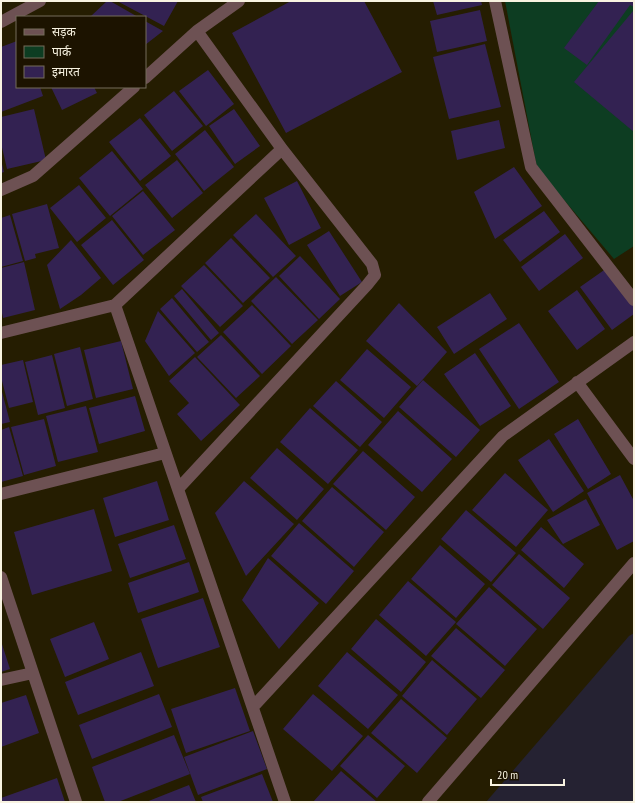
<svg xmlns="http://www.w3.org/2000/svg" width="635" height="803" font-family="'PT Sans Narrow','Noto Sans Devanagari',sans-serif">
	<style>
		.education { fill: #252232 }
		.green { fill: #0d3d22 }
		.building { fill: #332252 }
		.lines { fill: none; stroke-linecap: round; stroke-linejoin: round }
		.street { stroke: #6d5153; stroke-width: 12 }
	</style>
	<rect width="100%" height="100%" fill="#251d01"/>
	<path class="education" d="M 634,633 L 634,802 L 486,802 L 629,636 Z"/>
	<path class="green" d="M 505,1 L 634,1 L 634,246 L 614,259 L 537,168 Z"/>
	<path class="building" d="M 107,1 L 110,1 L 138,17 L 90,17 Z
		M 117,1 L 178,1 L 164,26 Z
		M 291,1 L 364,1 L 402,72 L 286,133 L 232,33 Z
		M 433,1 L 481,1 L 482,5 L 437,15 Z
		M 599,1 L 634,1 L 634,7 L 630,5 L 587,65 L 564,48 Z
		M 480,10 L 487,41 L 437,52 L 430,21 Z
		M 633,11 L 634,12 L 634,132 L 574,82 Z
		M 145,21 L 163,31 L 145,45 Z
		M 17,41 L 17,87 L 40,87 L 43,96 L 1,112 L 1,47 Z
		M 485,44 L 501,107 L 449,119 L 433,57 Z
		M 208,70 L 234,104 L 206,126 L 179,91 Z
		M 51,87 L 94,87 L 97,93 L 62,110 Z
		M 174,91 L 203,126 L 172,151 L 144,115 Z
		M 34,109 L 46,160 L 7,169 L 1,143 L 1,117 Z
		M 234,109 L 260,146 L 235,164 L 209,126 Z
		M 140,118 L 171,156 L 140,181 L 109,142 Z
		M 499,120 L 505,148 L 457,160 L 451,131 Z
		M 205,130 L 234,167 L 204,191 L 175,154 Z
		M 112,151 L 143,189 L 110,216 L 79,178 Z
		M 1,160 L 4,172 L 1,173 Z
		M 177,160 L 203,193 L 172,218 L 145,185 Z
		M 514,167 L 542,206 L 495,239 L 474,192 Z
		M 297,181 L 321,228 L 289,245 L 264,198 Z
		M 79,185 L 106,218 L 77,242 L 50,208 Z
		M 143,191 L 175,230 L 143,255 L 112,216 Z
		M 47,204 L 59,248 L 35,254 L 36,258 L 25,261 L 12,214 Z
		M 544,211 L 560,232 L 520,262 L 503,240 Z
		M 256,214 L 296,256 L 273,277 L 233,235 Z
		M 10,215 L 23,261 L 1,267 L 1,218 Z
		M 112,220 L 144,260 L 113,285 L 81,245 Z
		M 329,231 L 362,282 L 340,296 L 307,245 Z
		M 565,234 L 583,258 L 539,291 L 521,267 Z
		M 231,238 L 270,278 L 243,303 L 205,263 Z
		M 71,240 L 101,278 L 81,295 L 60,309 L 47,265 Z
		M 300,256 L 340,299 L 319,319 L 279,276 Z
		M 24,262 L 35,310 L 3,318 L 1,308 L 1,268 Z
		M 204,265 L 243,306 L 220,327 L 181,286 Z
		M 607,268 L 634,305 L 634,314 L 612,330 L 580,287 Z
		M 276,277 L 318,320 L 292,344 L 251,301 Z
		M 182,289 L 219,333 L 211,340 L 174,296 Z
		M 577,290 L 605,329 L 577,350 L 548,311 Z
		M 490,293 L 507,319 L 454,354 L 437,327 Z
		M 172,298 L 209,342 L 197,352 L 160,309 Z
		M 399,303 L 447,352 L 417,386 L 366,341 Z
		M 252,305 L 291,346 L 262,374 L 223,332 Z
		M 158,311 L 195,353 L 169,376 L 145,341 Z
		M 519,323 L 559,382 L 519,409 L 479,349 Z
		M 221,335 L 260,376 L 236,398 L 197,357 Z
		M 121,341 L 133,389 L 96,398 L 84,350 Z
		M 80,347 L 93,399 L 67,406 L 54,354 Z
		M 367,349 L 411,387 L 384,418 L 340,380 Z
		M 475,353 L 511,406 L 480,426 L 444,374 Z
		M 52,355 L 65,408 L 38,415 L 25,362 Z
		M 195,357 L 240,405 L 201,441 L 177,414 L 189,403 L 169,381 Z
		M 23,360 L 33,402 L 9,408 L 1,377 L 1,365 Z
		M 423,380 L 480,430 L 456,457 L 399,407 Z
		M 336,381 L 382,422 L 360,447 L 313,406 Z
		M 1,388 L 10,422 L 1,424 Z
		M 135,396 L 145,431 L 99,444 L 89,408 Z
		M 86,406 L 98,452 L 58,462 L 46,416 Z
		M 310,408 L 358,450 L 328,484 L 280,442 Z
		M 398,411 L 452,459 L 422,492 L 368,445 Z
		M 44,419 L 56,466 L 24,475 L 11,427 Z
		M 578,419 L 611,474 L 588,489 L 554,434 Z
		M 9,427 L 23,476 L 1,482 L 1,430 Z
		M 549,439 L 584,491 L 553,512 L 518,460 Z
		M 277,448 L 324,489 L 297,520 L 250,478 Z
		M 363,451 L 415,497 L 386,530 L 333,484 Z
		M 505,473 L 548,510 L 516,547 L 472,510 Z
		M 620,475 L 634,501 L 634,541 L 617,550 L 587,493 Z
		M 157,481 L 169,520 L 115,537 L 103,498 Z
		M 244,481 L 294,524 L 246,576 L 215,513 Z
		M 332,487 L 384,532 L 354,567 L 302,521 Z
		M 586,499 L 600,525 L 563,544 L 547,520 Z
		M 94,509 L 112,571 L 32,595 L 14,532 Z
		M 466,510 L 516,553 L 491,582 L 441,539 Z
		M 299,523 L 354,571 L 326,604 L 271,556 Z
		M 174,525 L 186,559 L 130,578 L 118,544 Z
		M 541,527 L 584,564 L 564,588 L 521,550 Z
		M 440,545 L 485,584 L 456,618 L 411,579 Z
		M 519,554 L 570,598 L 543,629 L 492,585 Z
		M 268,558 L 319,603 L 279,649 L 242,600 Z
		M 189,562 L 199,592 L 138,613 L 128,583 Z
		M 408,581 L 456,622 L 426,656 L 379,615 Z
		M 489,587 L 537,629 L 505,666 L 456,624 Z
		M 203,598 L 220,647 L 158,668 L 141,619 Z
		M 376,619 L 426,662 L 401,692 L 351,649 Z
		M 94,622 L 109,659 L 65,677 L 50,639 Z
		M 456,628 L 505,670 L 481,698 L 431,656 Z
		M 1,641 L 10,669 L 1,672 Z
		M 141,652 L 154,686 L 78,715 L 65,682 Z
		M 347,652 L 398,695 L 368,729 L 318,686 Z
		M 432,660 L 477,699 L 447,735 L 402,696 Z
		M 235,688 L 250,731 L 186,753 L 171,709 Z
		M 159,694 L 172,727 L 92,759 L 79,725 Z
		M 313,694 L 363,736 L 332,771 L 283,729 Z
		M 26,695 L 39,733 L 1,747 L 1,703 Z
		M 401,699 L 447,738 L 417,773 L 371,733 Z
		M 253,731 L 267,769 L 198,795 L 184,757 Z
		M 174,735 L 190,774 L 118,802 L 105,802 L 92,767 Z
		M 368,735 L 405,766 L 377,798 L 340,766 Z
		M 341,771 L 377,802 L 313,802 Z
		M 262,774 L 273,802 L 203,802 L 201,797 Z
		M 57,778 L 65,802 L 1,802 L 1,798 Z
		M 189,785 L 196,802 L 146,802 Z"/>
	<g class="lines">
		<path class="street" d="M 495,1 L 531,167 L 634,300
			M 1,22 L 40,1
			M 145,78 L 197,31 L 239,1
			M 1,190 L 33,176 L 134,87
			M 115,305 L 285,802
			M 1,333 L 115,305 L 282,149
			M 577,382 L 634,459
			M 178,489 L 367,285 L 375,275 L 372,264 L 282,149 L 197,31
			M 1,494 L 165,453
			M 1,577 L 76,802
			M 1,680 L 33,673
			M 253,707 L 503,436 L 634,342
			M 428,802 L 634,563"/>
	</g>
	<rect width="635" height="803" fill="none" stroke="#f8f3e1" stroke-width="4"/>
	<rect x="16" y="16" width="130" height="72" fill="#1c1300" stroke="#746d5a"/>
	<rect x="24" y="29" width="20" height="6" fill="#6d5153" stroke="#746d5a"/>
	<text x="52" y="36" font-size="12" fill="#f8f3e1">सड़क</text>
	<rect x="24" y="46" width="20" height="12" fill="#0d3d22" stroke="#746d5a"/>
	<text x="52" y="56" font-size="12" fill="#f8f3e1">पार्क</text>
	<rect x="24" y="66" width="20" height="12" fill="#332252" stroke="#746d5a"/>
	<text x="52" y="76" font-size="12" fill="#f8f3e1">इमारत</text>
	<path d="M491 779v6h73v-6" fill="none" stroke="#f8f3e1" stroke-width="2"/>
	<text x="497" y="779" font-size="12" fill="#f8f3e1" stroke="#1c1300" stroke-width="3" paint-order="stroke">20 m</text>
</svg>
